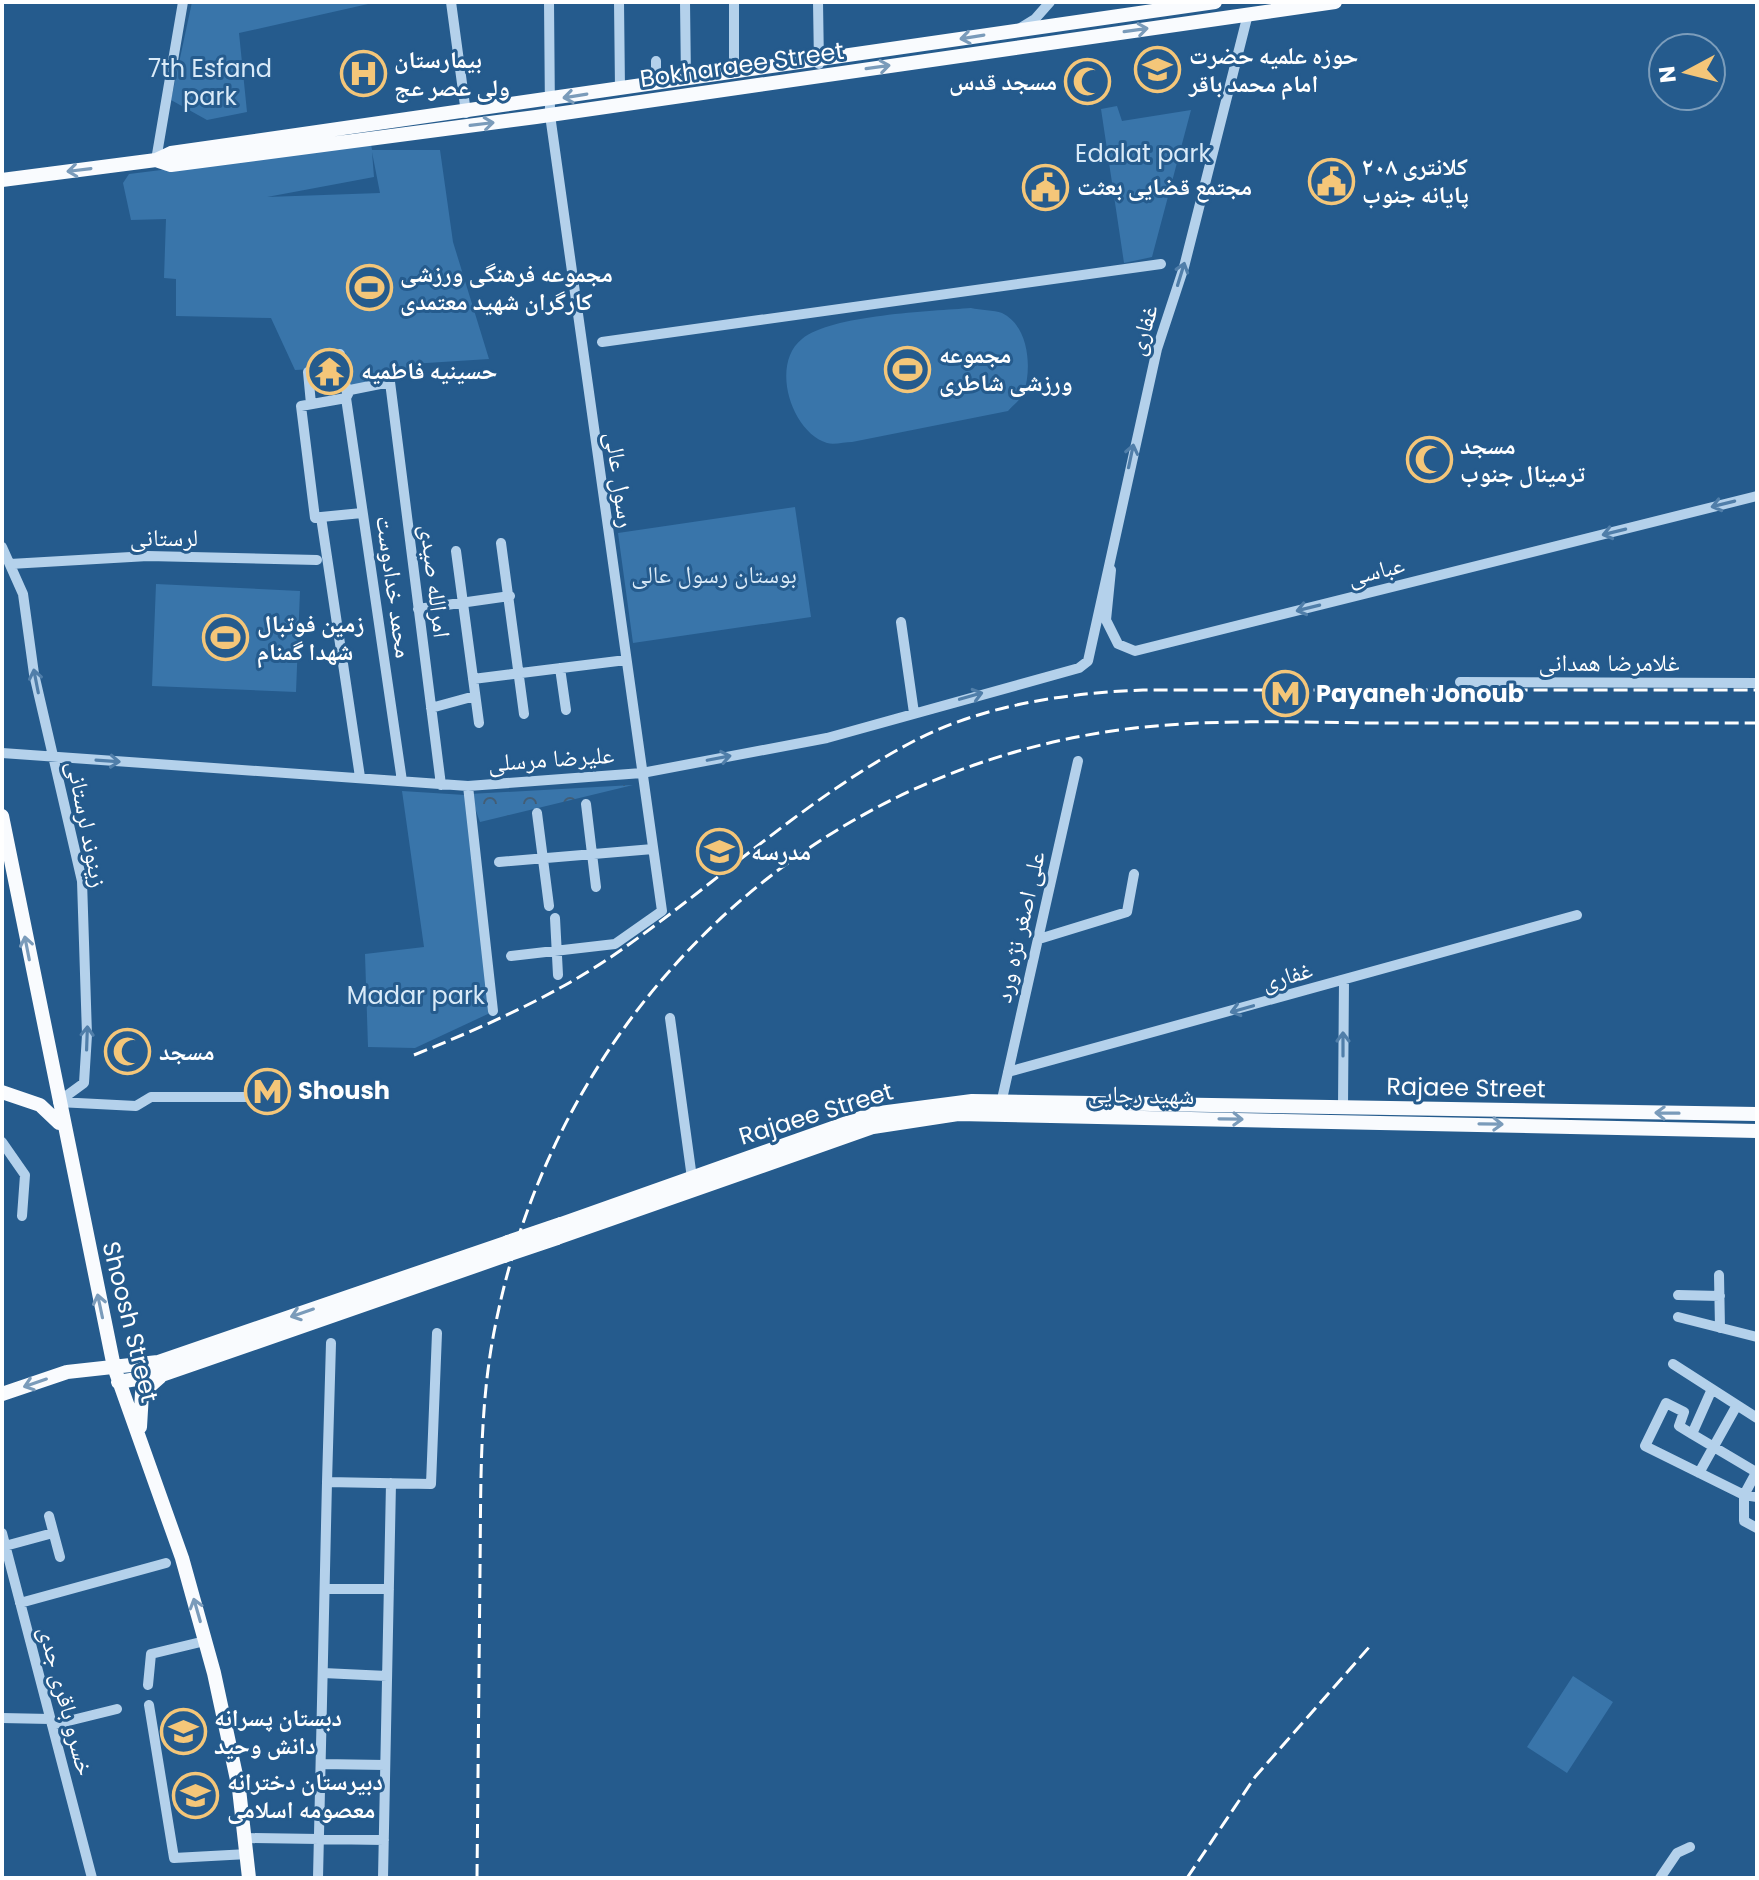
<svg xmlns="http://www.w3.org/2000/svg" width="1759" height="1880" font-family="Poppins,'Noto Naskh Arabic',sans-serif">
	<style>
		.forest { fill: url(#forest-crowns) }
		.park { fill: #3975aa; fill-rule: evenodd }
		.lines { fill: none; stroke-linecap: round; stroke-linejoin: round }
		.minor { stroke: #b4d1eb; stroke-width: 10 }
		.major { stroke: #f9fbfe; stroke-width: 14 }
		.rail { stroke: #fff; stroke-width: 3; stroke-dasharray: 14 6; stroke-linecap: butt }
		.major-bridge { stroke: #f9fbfe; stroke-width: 14 }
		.oneway { stroke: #7a9bba }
		.oneway2 { stroke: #507ea9 }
		.labels { text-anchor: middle; stroke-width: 6; stroke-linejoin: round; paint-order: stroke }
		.poi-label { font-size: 24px; font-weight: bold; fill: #fff; stroke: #255b8d; text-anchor: start }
		.street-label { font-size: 24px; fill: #fff; stroke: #255b8d }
		.park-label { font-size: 24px; fill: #d9eaf8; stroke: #255b8d }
	</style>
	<defs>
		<pattern id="forest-crowns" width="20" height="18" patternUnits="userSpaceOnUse" patternTransform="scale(2)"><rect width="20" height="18" fill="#3975aa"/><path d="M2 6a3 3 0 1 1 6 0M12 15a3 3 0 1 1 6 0" fill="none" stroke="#435e76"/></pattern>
	</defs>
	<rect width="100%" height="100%" fill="#255b8d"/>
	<path class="forest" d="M 633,785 L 480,822 L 470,794 Z"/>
	<path class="park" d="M 192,2 L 377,2 L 239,33 L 247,112 L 207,120 L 171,100 Z
		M 1117,106 L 1122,121 L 1191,110 L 1152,257 L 1124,263 L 1101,109 Z
		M 371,144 L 372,150 L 440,150 L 453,242 L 489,359 L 411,364 L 410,371 L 391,375 L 391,378 L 349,387 L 348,367 L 295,370 L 271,318 L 176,316 L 176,279 L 164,278 L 166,219 L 131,220 L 123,183 L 129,174 ZM 372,152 L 380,193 L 267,197 L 374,177 Z
		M 971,308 C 980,310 994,310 1002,313 C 1029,326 1032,368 1024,392 C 1022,399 1013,405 1008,411 L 852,442 C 845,442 834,445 827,443 C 791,432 770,364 802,339 C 830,315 932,311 971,308 Z
		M 795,507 L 811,617 L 633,643 L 618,533 Z
		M 156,584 L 300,591 L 296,692 L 152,686 Z
		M 402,791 L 465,795 L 490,1013 L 415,1048 L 368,1047 L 365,954 L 424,947 Z
		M 1573,1676 L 1613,1702 L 1567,1773 L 1527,1747 Z"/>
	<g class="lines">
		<path class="minor" d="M 451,2 L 466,113
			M 619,2 L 620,89
			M 685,2 L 686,80
			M 734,2 L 734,73
			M 818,2 L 819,64
			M 1022,27 L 1035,19 L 1050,2
			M 656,84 L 656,61
			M 156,160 L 183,2
			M 602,342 L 1161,264
			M 340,354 L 347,394
			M 308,372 L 311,404
			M 346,398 L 402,781
			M 321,517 L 315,518 L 301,406 L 346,398 L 350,390 L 390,382 L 441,785
			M 321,517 L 360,777
			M 321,517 L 362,513
			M 501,543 L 524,714
			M 2,547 L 23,594 L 34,674 L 82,881 L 87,1035 L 84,1083 L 58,1102
			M 456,551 L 479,723
			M 10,564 L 148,556 L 317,560
			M 1111,570 L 1106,620 L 1118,644 L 1135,651 L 1757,496
			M 418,609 L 510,596
			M 901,622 L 914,713
			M 560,668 L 566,710
			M 473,679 L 626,660
			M 1460,682 L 1757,683
			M 431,708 L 475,696
			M 2,753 L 468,786 L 642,773 L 827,738 L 1079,668 L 1088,661 L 1157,349 L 1184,267 L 1248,14
			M 468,786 L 493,1011
			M 586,804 L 596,887
			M 537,813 L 549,906
			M 499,862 L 653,849
			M 555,918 L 558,975
			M 1039,939 L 1127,912 L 1134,874
			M 511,956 L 615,944 L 662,911 L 550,115 L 549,2
			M 670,1018 L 692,1178
			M 1008,1072 L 1577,915
			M 58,1102 L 136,1106 L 151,1097 L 246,1097
			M 1343,1107 L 1344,980
			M 1000,1108 L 1078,761
			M 2,1142 L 25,1175 L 22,1216
			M 1719,1275 L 1720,1328
			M 1678,1295 L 1720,1296
			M 1678,1317 L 1757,1337
			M 1673,1364 L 1757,1418
			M 1712,1389 L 1692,1434 L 1679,1426 L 1684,1412 L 1666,1403 L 1645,1446 L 1744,1495 L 1744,1521 L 1757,1528
			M 1692,1434 L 1756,1472
			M 1757,1471 L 1744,1495 L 1757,1497
			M 1699,1473 L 1737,1405
			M 327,1482 L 331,1343
			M 49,1516 L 60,1557
			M 2,1533 L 92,1878
			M 5,1546 L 53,1533
			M 325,1589 L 389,1589
			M 20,1603 L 166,1563
			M 323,1673 L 387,1676
			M 148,1685 L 151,1654 L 205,1641
			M 149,1705 L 174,1858 L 248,1854
			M 2,1718 L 50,1719
			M 52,1725 L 117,1709
			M 321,1764 L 385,1765
			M 246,1838 L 384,1840
			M 318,1878 L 327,1482 L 431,1484 L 437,1333
			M 383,1878 L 391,1483
			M 1660,1878 L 1677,1853 L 1690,1847"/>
		<path class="major" d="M 156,160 L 171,165 L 536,117 L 1335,2
			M 2,180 L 156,160 L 171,153 L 1215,2
			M 2,816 L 114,1367 L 182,1558 L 214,1673 L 239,1789 L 249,1878
			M 2,1092 L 40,1105 L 59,1123
			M 561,1224 L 872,1114 L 972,1101 L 1757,1114
			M 557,1238 L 873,1127 L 958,1114 L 1757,1131
			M 118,1382 L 162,1375 L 504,1256
			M 2,1394 L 67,1372 L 158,1362 L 508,1242
			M 140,1427 L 142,1393 L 160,1377"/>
		<path class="rail" d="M 414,1055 C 488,1025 559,994 624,948 C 720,880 809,796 914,741 C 983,705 1066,693 1143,690 L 1757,690
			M 477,1878 C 478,1775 479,1673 480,1570 C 481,1489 479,1406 495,1327 C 555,1022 790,784 1099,733 C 1189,718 1284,722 1375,723 C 1502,723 1630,723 1757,723
			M 1187,1878 L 1255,1777 L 1371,1645"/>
		<path class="major-bridge" d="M 508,1242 L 561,1224
			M 504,1256 L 557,1238"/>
	</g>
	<defs><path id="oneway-shaft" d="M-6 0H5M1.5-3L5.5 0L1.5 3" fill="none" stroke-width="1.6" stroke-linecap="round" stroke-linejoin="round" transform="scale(2)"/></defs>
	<g class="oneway">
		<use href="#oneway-shaft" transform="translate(1136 30) rotate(-8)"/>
		<use href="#oneway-shaft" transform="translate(972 37) rotate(171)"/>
		<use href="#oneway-shaft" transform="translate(878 67) rotate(-8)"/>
		<use href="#oneway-shaft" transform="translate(575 96) rotate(171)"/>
		<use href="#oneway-shaft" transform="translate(482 124) rotate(-7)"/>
		<use href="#oneway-shaft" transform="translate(79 170) rotate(173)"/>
		<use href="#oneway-shaft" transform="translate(27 948) rotate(-101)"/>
		<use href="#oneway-shaft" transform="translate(1667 1113) rotate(-179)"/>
		<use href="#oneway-shaft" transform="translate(1231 1119) rotate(1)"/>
		<use href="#oneway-shaft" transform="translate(1491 1124) rotate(1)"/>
		<use href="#oneway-shaft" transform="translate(100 1306) rotate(-102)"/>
		<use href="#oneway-shaft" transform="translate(302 1313) rotate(161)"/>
		<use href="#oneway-shaft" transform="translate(35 1383) rotate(161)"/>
		<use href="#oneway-shaft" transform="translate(197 1610) rotate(-106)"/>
	</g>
	<g class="oneway2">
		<use href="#oneway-shaft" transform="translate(1181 274) rotate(-73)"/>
		<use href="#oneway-shaft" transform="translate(1131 456) rotate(-78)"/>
		<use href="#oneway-shaft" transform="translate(1723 504) rotate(166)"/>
		<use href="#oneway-shaft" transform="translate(1614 532) rotate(166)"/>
		<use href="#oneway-shaft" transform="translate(1308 608) rotate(166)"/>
		<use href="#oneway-shaft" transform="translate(36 681) rotate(-101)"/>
		<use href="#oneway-shaft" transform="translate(971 696) rotate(-16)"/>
		<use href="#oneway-shaft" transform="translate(719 758) rotate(-11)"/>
		<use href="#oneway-shaft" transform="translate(108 761) rotate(4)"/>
		<use href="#oneway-shaft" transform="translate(1242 1009) rotate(164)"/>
		<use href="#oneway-shaft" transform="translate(87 1038) rotate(-88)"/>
		<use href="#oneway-shaft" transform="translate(1343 1044) rotate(-90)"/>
	</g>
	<defs>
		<symbol id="university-ring" viewBox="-11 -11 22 22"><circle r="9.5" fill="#255b8d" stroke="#f4c679" stroke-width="1.5"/><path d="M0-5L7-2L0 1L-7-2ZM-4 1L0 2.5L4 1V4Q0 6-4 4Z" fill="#f4c679"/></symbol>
		<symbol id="hospital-ring" viewBox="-11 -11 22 22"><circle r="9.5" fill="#255b8d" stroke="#f4c679" stroke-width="1.5"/><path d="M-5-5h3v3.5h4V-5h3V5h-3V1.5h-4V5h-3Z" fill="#f4c679"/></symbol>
		<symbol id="mosque-ring" viewBox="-11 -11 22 22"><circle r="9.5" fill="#255b8d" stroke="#f4c679" stroke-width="1.5"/><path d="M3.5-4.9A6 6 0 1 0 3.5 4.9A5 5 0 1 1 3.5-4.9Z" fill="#f4c679"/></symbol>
		<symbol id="civic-ring" viewBox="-11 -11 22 22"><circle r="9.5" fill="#255b8d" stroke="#f4c679" stroke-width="1.5"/><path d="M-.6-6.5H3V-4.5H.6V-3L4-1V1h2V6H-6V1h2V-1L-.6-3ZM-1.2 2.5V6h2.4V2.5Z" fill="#f4c679"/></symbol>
		<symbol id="stadium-ring" viewBox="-11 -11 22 22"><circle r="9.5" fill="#255b8d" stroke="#f4c679" stroke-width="1.5"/><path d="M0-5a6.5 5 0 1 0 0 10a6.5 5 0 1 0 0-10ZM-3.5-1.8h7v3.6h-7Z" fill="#f4c679"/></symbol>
		<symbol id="temple-ring" viewBox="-11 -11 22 22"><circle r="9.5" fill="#255b8d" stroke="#f4c679" stroke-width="1.5"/><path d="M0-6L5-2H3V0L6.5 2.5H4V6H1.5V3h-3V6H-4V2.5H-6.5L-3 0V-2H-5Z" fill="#f4c679"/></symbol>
		<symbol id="metro-ring" viewBox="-11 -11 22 22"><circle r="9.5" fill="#255b8d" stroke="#f4c679" stroke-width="1.5"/><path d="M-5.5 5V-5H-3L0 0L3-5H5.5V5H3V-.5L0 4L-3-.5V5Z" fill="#f4c679"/></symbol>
		<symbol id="school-ring" viewBox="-11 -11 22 22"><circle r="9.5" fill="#255b8d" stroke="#f4c679" stroke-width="1.5"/><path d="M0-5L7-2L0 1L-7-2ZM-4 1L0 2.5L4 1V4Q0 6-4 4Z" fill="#f4c679"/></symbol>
	</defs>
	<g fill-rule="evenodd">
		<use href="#university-ring" x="1132" y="44" width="51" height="51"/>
		<use href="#hospital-ring" x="338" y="48" width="51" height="51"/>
		<use href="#mosque-ring" x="1062" y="56" width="51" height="51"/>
		<use href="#civic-ring" x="1306" y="156" width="51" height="51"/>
		<use href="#civic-ring" x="1020" y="162" width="51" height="51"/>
		<use href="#stadium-ring" x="344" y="262" width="51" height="51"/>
		<use href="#stadium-ring" x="882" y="344" width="51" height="51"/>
		<use href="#temple-ring" x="304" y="346" width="51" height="51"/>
		<use href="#mosque-ring" x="1404" y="434" width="51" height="51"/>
		<use href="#stadium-ring" x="200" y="612" width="51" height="51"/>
		<use href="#metro-ring" x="1260" y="668" width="51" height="51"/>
		<use href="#school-ring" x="694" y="826" width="51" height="51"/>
		<use href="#mosque-ring" x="102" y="1026" width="51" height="51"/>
		<use href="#metro-ring" x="242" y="1066" width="51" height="51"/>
		<use href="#school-ring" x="158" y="1706" width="51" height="51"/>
		<use href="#school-ring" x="170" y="1770" width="51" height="51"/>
	</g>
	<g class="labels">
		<g class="poi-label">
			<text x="1189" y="64">حوزه علمیه حضرت<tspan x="1189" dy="28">امام محمد باقر</tspan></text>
			<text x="394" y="68">بیمارستان<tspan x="394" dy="28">ولی عصر عج</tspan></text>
			<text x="1057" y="90" text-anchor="end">مسجد قدس</text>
			<text x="1362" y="175">کلانتری ۲۰۸<tspan x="1362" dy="28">پایانه جنوب</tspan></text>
			<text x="1077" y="195">مجتمع قضایی بعثت</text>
			<text x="400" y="282">مجموعه فرهنگی ورزشی<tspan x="400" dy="28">کارگران شهید معتمدی</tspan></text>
			<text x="939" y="363">مجموعه<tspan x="939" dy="28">ورزشی شاطری</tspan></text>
			<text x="361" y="379">حسینیه فاطمیه</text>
			<text x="1460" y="454">مسجد<tspan x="1460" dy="28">ترمینال جنوب</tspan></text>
			<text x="257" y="632">زمین فوتبال<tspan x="257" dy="28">شهدا گمنام</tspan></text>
			<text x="1316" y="702">Payaneh Jonoub</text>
			<text x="751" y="860">مدرسه</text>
			<text x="159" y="1060">مسجد</text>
			<text x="298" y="1099">Shoush</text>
			<text x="214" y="1726">دبستان پسرانه<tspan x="214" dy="28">دانش وحید</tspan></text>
			<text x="227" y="1790">دبیرستان دخترانه<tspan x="227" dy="28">معصومه اسلامی</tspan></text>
		</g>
		<g class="street-label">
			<text transform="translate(742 65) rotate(-8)" y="8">Bokharaee Street</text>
			<text transform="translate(1143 330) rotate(-73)" y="8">غفاری</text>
			<text transform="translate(620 480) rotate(82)" y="8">رسول عالی</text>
			<text x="164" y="546">لرستانی</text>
			<text transform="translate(1376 571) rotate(-14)" y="8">عباسی</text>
			<text transform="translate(435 581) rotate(83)" y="8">امرالله صیدی</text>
			<text transform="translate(394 587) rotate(82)" y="8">محمد خدادوست</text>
			<text x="1609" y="671">غلامرضا همدانی</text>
			<text transform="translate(551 759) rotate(-4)" y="8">علیرضا مرسلی</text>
			<text transform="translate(87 824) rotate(79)" y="8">زینوند لرستانی</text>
			<text transform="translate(1020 927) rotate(-77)" y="8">علی اصغر نژه ورد</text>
			<text transform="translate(1287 976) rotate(-16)" y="8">غفاری</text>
			<text transform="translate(1466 1088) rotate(1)" y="8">Rajaee Street</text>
			<text transform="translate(1141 1095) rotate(1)" y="8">شهید رجایی</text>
			<text transform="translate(816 1114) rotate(-17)" y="8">Rajaee Street</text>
			<text transform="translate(130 1322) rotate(76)" y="8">Shoosh Street</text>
			<text transform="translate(66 1701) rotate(75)" y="8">خسرو باقری جدی</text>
		</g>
		<g class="park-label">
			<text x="210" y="77">7th Esfand<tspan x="210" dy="28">park</tspan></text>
			<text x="1143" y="162">Edalat park</text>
			<text x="714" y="583">بوستان رسول عالی</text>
			<text x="416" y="1004">Madar park</text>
		</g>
	</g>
	<rect width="1759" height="1880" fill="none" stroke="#ffffff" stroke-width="8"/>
	<g transform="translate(1687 72) rotate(263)"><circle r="38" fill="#255b8d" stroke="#7c9dbb" stroke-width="2"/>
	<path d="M0-6L14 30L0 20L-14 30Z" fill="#f4c679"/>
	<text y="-12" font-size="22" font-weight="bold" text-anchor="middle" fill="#ffffff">N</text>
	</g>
</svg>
